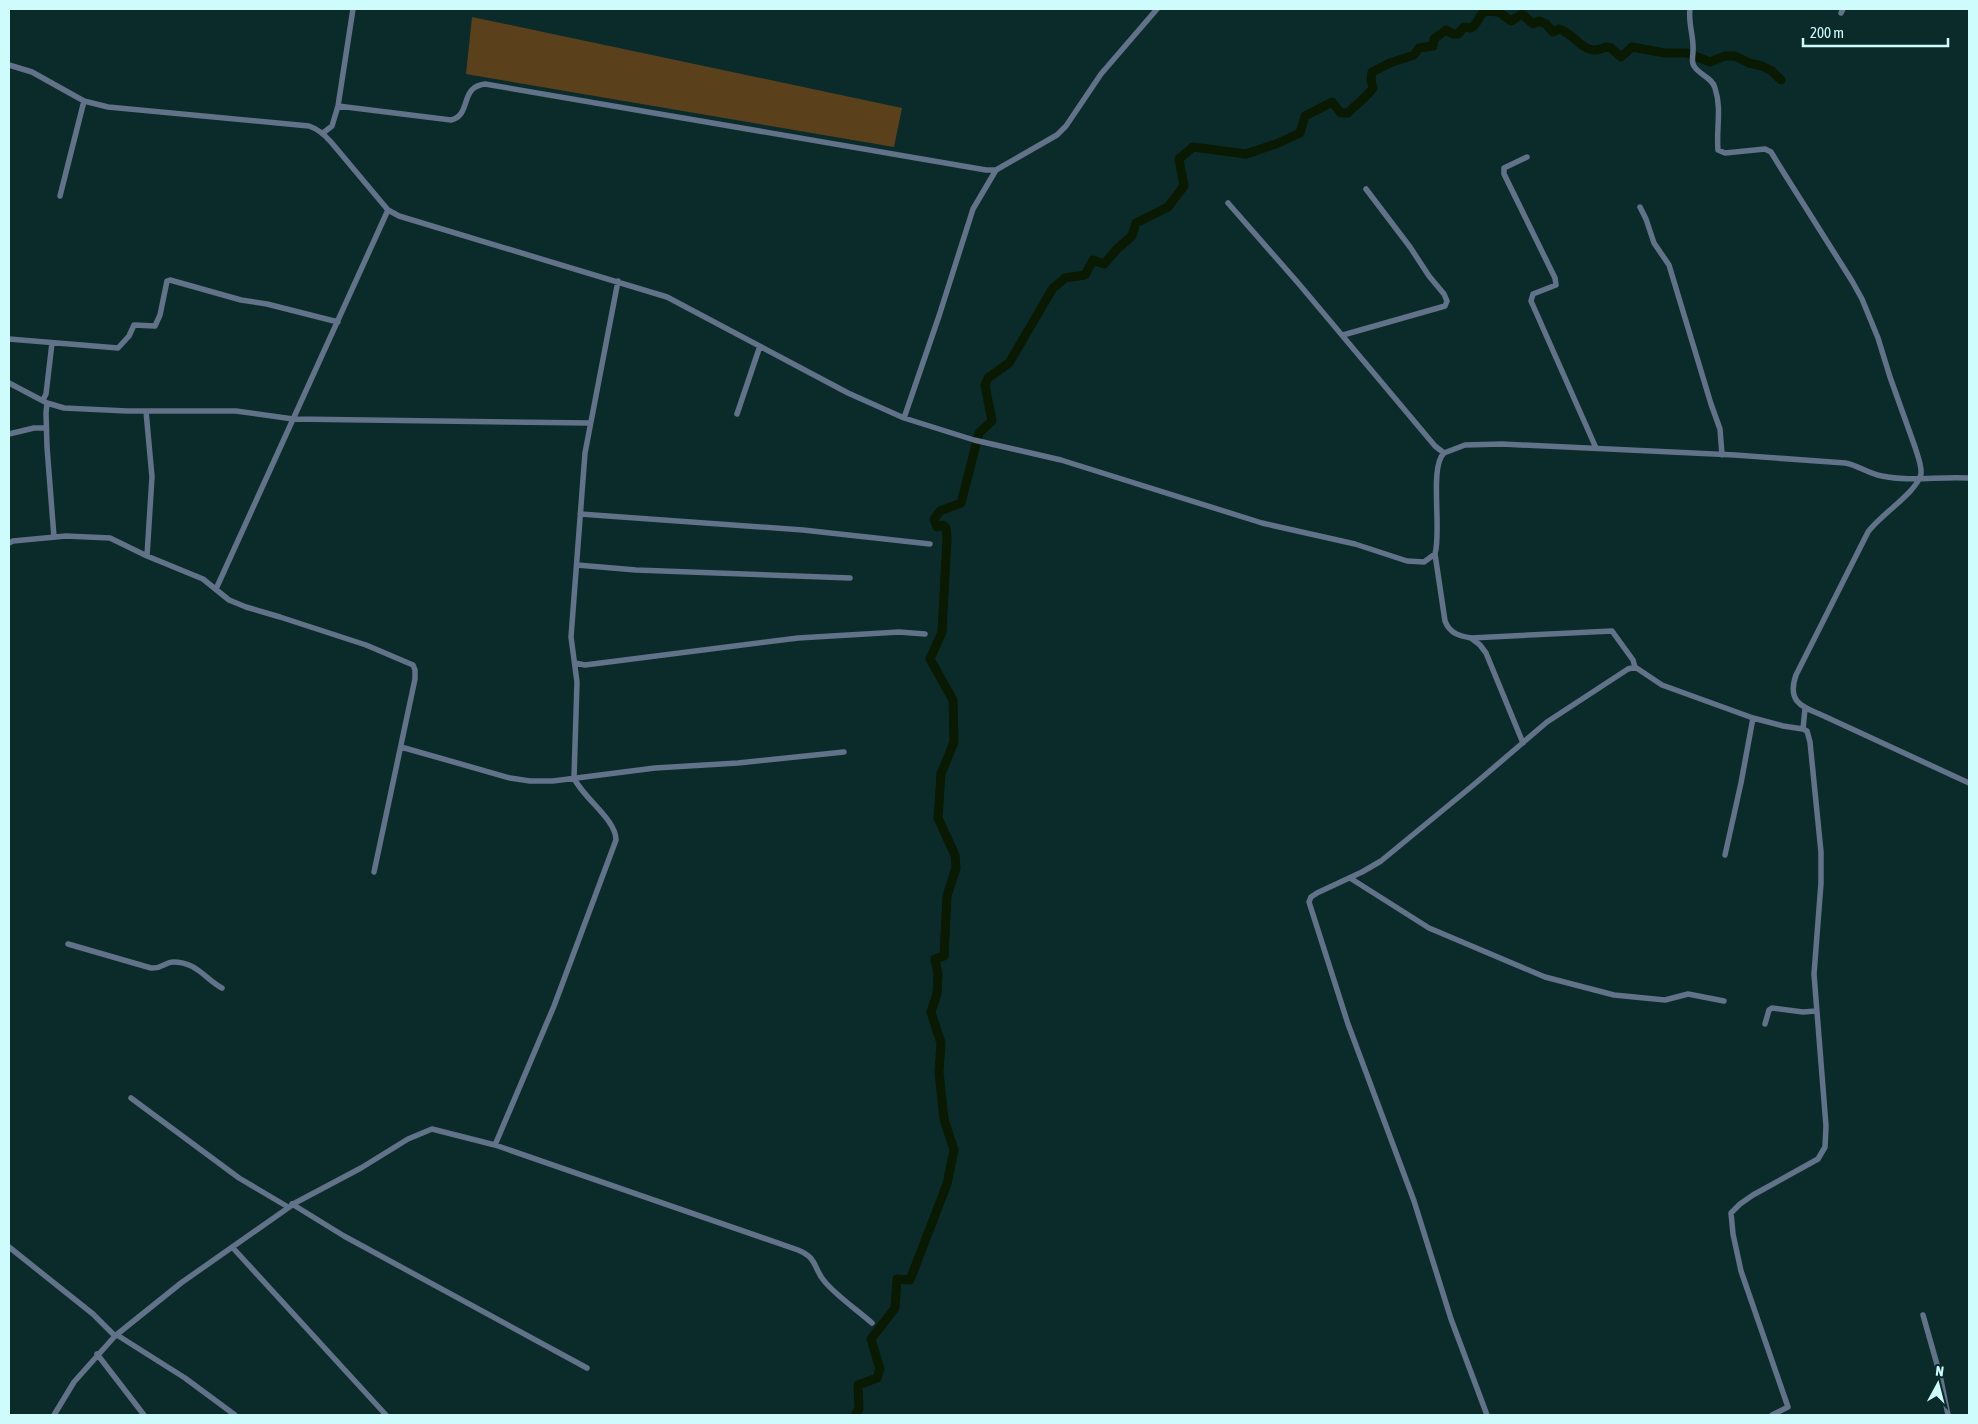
<svg xmlns="http://www.w3.org/2000/svg" width="1978" height="1424" font-family="'Asap Condensed',sans-serif">
	<style>
		.green { fill: #5a411b }
		.lines { fill: none; stroke-linecap: round; stroke-linejoin: round }
		.river { stroke: #091902; stroke-width: 9 }
		.minor { stroke: #617289; stroke-width: 5.5 }
	</style>
	<rect width="100%" height="100%" fill="#0b2b2b"/>
	<path class="green" d="M 472,17 L 902,108 L 894,147 L 466,74 Z"/>
	<g class="lines">
		<path class="river" d="M 855,1415 L 859,1409 L 858,1385 L 877,1378 L 880,1369 L 871,1339 L 895,1308 L 897,1279 L 910,1280 L 947,1184 L 954,1150 L 944,1119 L 939,1072 L 941,1043 L 931,1012 L 937,994 L 938,974 L 935,959 L 944,956 L 947,896 L 956,868 L 955,855 L 938,818 L 941,774 L 954,742 L 953,700 L 930,659 L 942,632 L 947,539 L 946,528 L 943,525 L 937,527 L 934,519 L 940,511 L 961,503 L 979,433 L 992,421 L 985,385 L 988,378 L 1009,363 L 1053,288 L 1065,278 L 1085,275 L 1093,260 L 1104,264 L 1117,249 L 1132,236 L 1136,223 L 1168,207 L 1184,186 L 1179,159 L 1193,147 L 1246,154 L 1276,144 L 1300,133 L 1305,116 L 1332,102 L 1341,113 L 1348,113 C 1356,104 1366,98 1373,88 L 1371,80 L 1372,72 L 1390,63 L 1414,55 L 1419,48 L 1433,46 L 1434,39 L 1446,30 L 1453,34 L 1458,34 L 1464,27 L 1471,28 C 1479,23 1478,16 1485,11 L 1499,12 L 1511,21 L 1522,14 L 1533,24 L 1539,21 L 1546,24 L 1553,32 L 1559,29 C 1578,35 1583,58 1606,47 L 1611,48 L 1621,57 L 1632,47 L 1665,53 L 1687,53 L 1710,62 L 1725,56 L 1735,56 L 1749,63 L 1762,66 L 1772,71 L 1781,80"/>
		<path class="minor" d="M 1690,9 C 1688,24 1694,36 1693,51 C 1693,56 1691,62 1694,66 C 1699,75 1712,77 1715,88 C 1722,109 1716,129 1718,150 L 1725,153 L 1765,149 L 1771,152 L 1782,170 L 1852,281 L 1862,299 L 1878,338 L 1890,377 L 1915,447 C 1917,454 1922,465 1921,474 C 1917,492 1880,515 1868,532 L 1796,675 C 1786,704 1804,707 1826,717 L 1969,783
			M 1841,13 L 1843,9
			M 9,65 L 32,72 L 84,101 L 108,107 L 309,126 C 318,129 324,134 331,142 L 388,210 L 399,216 L 667,297 L 848,393 L 904,418 L 974,440 L 1061,460 L 1262,523 L 1355,544 L 1407,561 L 1424,562 L 1435,554 C 1442,530 1429,467 1444,453 L 1465,445 L 1502,444 L 1735,455 L 1845,463 C 1858,465 1869,474 1882,476 C 1910,482 1940,476 1969,478
			M 338,106 L 451,120 C 472,115 459,87 485,84 L 986,170 L 996,170 L 1057,135 L 1066,126 L 1101,74 L 1157,9
			M 323,133 L 332,126 L 338,106 L 353,9
			M 1527,157 L 1504,168 L 1504,174 L 1555,278 L 1556,285 L 1533,294 L 1531,301 L 1596,448
			M 60,196 L 84,101
			M 1228,203 L 1299,284 L 1435,446 L 1444,453
			M 1640,207 L 1646,219 L 1654,243 L 1669,265 L 1711,404 L 1720,429 L 1722,455
			M 1343,335 L 1445,306 L 1447,301 L 1444,294 L 1429,276 L 1410,247 L 1366,189
			M 9,339 L 118,348 L 129,336 L 134,325 L 155,326 L 160,315 L 167,281 L 170,280 L 241,300 L 267,304 L 338,322
			M 9,383 L 47,403 L 64,408 L 127,411 L 236,411 L 293,419 L 590,423
			M 43,400 L 46,394 L 52,343
			M 47,403 L 46,413 L 47,447 L 54,537
			M 146,411 L 152,477 L 147,556
			M 737,414 L 760,346
			M 904,418 L 939,316 L 973,209 L 996,170
			M 9,434 L 34,428 L 46,428
			M 580,514 L 803,530 L 930,544
			M 9,543 L 13,541 L 66,536 L 110,538 L 147,556 L 203,579 L 229,600 L 246,607 L 280,617 L 366,645 L 413,665 L 415,670 L 415,679 L 374,872
			M 1435,554 L 1445,621 C 1450,634 1460,636 1471,638 L 1612,631 L 1633,660 L 1635,667 L 1628,669 L 1547,722 L 1477,782 L 1381,861 L 1362,872 L 1317,893 L 1311,897 L 1309,902 L 1348,1024 L 1414,1201 L 1451,1319 L 1487,1415
			M 577,565 L 636,570 L 850,578
			M 216,589 L 388,210
			M 1471,638 L 1480,645 L 1486,653 L 1523,743
			M 575,663 L 585,665 L 798,638 L 899,632 L 925,634
			M 1635,667 L 1662,685 L 1753,718 L 1783,726 L 1803,729
			M 401,747 L 510,778 L 530,781 L 553,781 L 655,768 L 738,763 L 844,752
			M 1725,855 L 1741,783 L 1753,718
			M 1350,878 L 1429,928 L 1545,977 L 1614,995 L 1665,1000 L 1688,994 L 1724,1001
			M 68,944 L 151,968 C 163,969 165,962 173,962 C 197,962 205,979 222,988
			M 1765,1024 L 1769,1010 L 1772,1008 L 1803,1012 L 1816,1011
			M 131,1098 L 239,1178 L 288,1207
			M 495,1145 L 554,1006 L 616,840 C 616,819 583,798 574,778 L 577,682 L 571,637 L 585,453 L 618,281
			M 292,1204 L 344,1236 L 587,1368
			M 9,1247 L 93,1314 L 115,1336 L 74,1382 L 54,1415
			M 233,1248 L 386,1415
			M 1923,1315 L 1940,1375 L 1948,1415
			M 117,1335 L 185,1378 L 235,1415
			M 115,1336 L 181,1283 L 295,1203 L 361,1168 L 408,1139 L 432,1129 L 495,1145 L 798,1250 C 819,1259 812,1267 825,1282 C 838,1297 856,1309 872,1323
			M 97,1354 L 144,1415
			M 1772,1415 L 1788,1407 L 1741,1271 L 1733,1234 L 1731,1213 L 1740,1204 L 1753,1195 L 1818,1159 L 1825,1147 L 1826,1126 L 1814,974 L 1821,883 L 1821,852 L 1810,742 L 1807,731 L 1803,729 L 1805,709"/>
	</g>
	<rect width="1978" height="1424" fill="none" stroke="#cefbfb" stroke-width="20"/>
	<g transform="translate(1938 1384) rotate(7)" stroke="#0b2b2b" stroke-width="4" paint-order="stroke">
	<path d="M0-4L9 19L0 12L-9 19Z" fill="#cefbfb"/>
	<text y="-8" font-size="14" font-weight="bold" text-anchor="middle" fill="#cefbfb">N</text>
	</g>
	<path d="M1803 38v8h145v-8" fill="none" stroke="#cefbfb" stroke-width="2.5"/>
	<text x="1810" y="38" font-size="15" fill="#cefbfb" stroke="#0b2b2b" stroke-width="4" paint-order="stroke">200 m</text>
</svg>
